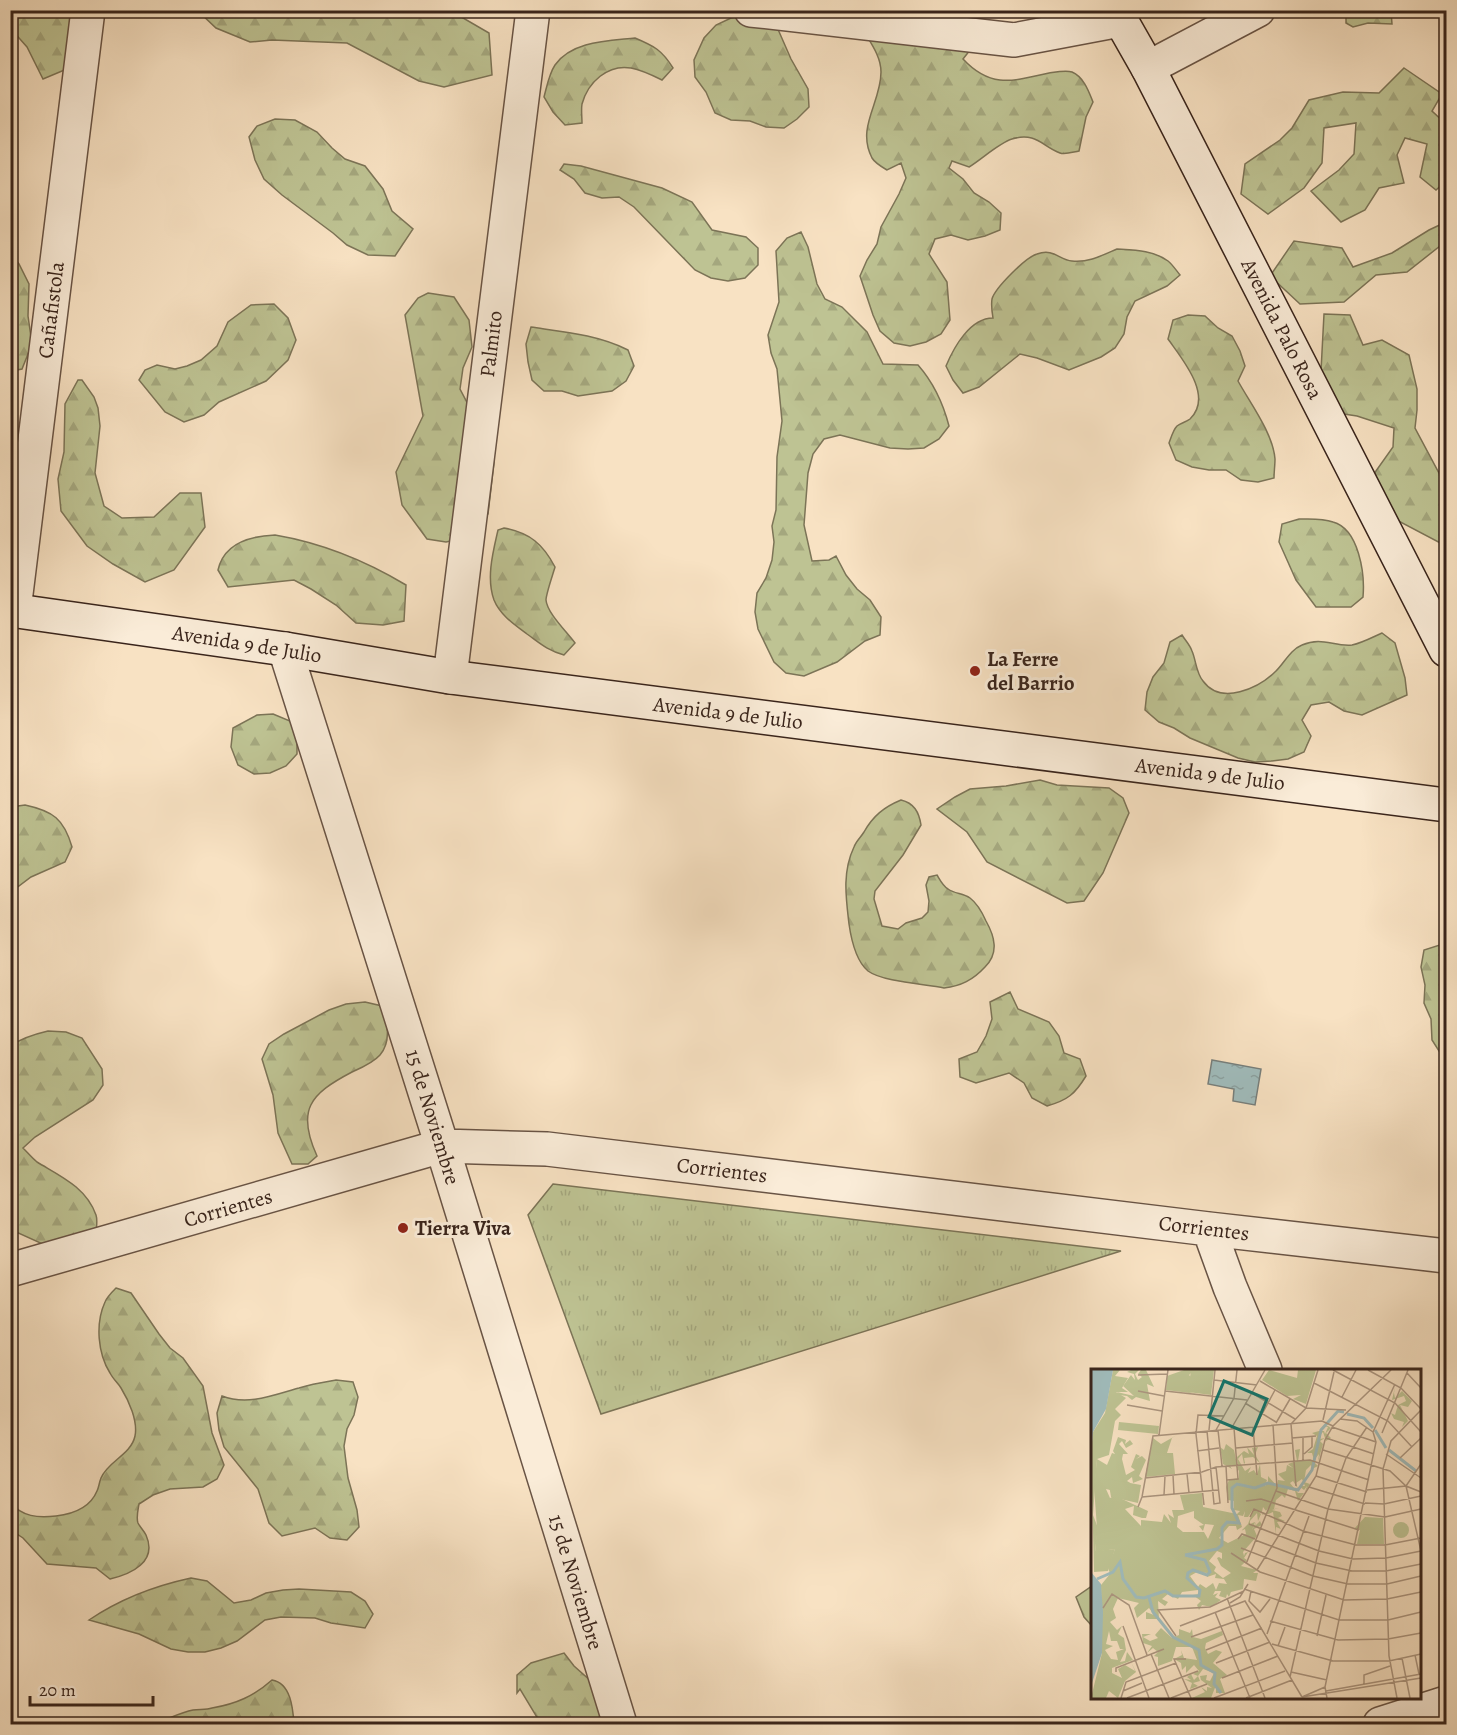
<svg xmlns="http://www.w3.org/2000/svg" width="1457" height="1735" font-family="Alegreya,serif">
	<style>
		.grass { fill: url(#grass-tufts); stroke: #7c7457; stroke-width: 1.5 }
		.forest { fill: url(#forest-firs); stroke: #7c7457; stroke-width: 1.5 }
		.water { fill: url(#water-ripples); stroke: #777f7c; stroke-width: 1.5 }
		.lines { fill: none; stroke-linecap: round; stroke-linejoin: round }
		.street-casing { stroke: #695445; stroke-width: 36 }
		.secondary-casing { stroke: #39241b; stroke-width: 36 }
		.street { stroke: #faecd8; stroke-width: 33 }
		.secondary { stroke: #faecd8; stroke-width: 33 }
		.poi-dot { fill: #8f2418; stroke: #faecd8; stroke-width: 2 }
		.labels { text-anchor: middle; stroke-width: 6; stroke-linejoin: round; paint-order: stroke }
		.street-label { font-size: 21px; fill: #39241b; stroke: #faecd8 }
		.poi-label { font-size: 21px; font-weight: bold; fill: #39241b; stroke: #faecd8; text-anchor: start }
		.inset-river { fill: none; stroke: #a0bcbc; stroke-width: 3 }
		.inset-road { fill: none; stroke: #ac9680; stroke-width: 1.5 }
		.view { fill: #0f766e; fill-opacity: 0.15; stroke: #0f766e; stroke-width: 3 }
		.inset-edge { fill: none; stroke: #39241b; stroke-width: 3 }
	</style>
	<defs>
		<pattern id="grass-tufts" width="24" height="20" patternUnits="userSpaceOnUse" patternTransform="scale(1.5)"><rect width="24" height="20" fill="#bec393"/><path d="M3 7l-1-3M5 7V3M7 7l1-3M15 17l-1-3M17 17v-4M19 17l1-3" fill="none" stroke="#a4a77e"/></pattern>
		<pattern id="forest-firs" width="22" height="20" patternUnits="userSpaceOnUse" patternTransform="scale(1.5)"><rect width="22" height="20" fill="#bec393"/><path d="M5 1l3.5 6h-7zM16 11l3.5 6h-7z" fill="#a4a77e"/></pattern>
		<pattern id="water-ripples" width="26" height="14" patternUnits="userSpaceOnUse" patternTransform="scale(1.5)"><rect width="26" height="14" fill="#a0bcbc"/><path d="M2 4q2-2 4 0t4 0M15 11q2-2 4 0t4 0" fill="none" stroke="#8ba1a1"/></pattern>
	</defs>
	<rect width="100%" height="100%" fill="#f8e2c3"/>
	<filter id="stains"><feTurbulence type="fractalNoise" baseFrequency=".00333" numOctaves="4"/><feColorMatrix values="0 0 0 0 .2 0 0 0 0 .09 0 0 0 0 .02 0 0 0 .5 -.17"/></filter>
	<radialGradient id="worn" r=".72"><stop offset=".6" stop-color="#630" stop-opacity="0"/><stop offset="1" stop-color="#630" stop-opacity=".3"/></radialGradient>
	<path class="grass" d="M 553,1184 L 1121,1251 L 601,1414 L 528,1215 Z"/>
	<path class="forest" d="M 434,10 L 458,15 L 489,33 L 492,75 L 444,87 L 419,81 L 347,43 L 272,40 L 250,42 L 216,28 L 198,11 Z
		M 10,11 L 72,11 L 74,66 L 43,79 L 27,47 L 11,29 Z
		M 929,11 L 947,17 L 974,45 L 963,59 C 991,89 1013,81 1049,73 C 1056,72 1066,70 1072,72 C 1084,77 1089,92 1093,102 L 1086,117 L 1079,151 C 1073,152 1065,155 1060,153 C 1042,146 1036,132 1012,139 C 999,143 982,159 969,167 L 952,161 L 949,168 L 963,179 L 974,193 L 989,202 L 1001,213 L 1000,230 L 985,236 L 968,240 L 951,235 L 935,239 L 929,254 L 947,282 L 950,320 L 941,334 L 926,342 L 910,346 L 894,343 L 880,331 L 873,315 L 860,276 L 867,260 L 877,244 L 881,227 L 899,194 L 906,178 L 901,163 L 887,170 C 882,167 875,163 872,158 C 856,127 881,103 881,72 C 881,55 869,41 861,26 Z
		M 1346,11 L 1391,11 L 1392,24 L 1368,23 L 1353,27 L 1346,23 Z
		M 748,15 L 777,27 L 791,59 L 808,89 L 809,107 L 797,119 L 784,128 L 766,127 L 750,121 L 731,120 L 715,113 L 706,92 L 695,77 L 694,60 L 704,38 L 716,25 L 731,18 Z
		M 635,38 C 654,46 662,50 673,68 L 662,80 C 652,75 642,70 631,68 C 608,64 588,82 582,104 C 581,110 582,117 582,123 L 565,125 L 553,112 L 544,97 C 547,86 549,74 555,65 C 572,41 608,41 635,38 Z
		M 1404,68 L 1442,94 L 1432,111 L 1446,124 L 1446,181 L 1436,190 L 1420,177 L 1427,144 L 1405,138 L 1397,155 L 1404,183 L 1379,188 L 1365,210 L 1341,222 L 1311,191 L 1339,170 L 1354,154 L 1356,123 L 1324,128 L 1322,163 L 1304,188 L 1268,214 L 1241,194 L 1245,164 L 1280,140 L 1292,128 L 1309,100 L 1343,92 L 1379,93 Z
		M 275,119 L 295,120 L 317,132 L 332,148 L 345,159 L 365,166 L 383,189 L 392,211 L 413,229 L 395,256 L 368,255 L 347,245 L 333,233 L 282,195 L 264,179 L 255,160 L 249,137 L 257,126 Z
		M 564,164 L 581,166 L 662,188 L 692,202 L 712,230 L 746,237 L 758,248 L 758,265 L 745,278 L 728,281 L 711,278 L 695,270 L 634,207 L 619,197 L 602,198 L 585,193 L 574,179 L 560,170 Z
		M 1446,222 L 1446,254 L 1440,246 L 1407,272 L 1376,275 L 1344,302 L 1300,304 L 1270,276 L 1294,241 L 1342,248 L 1353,267 L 1392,253 L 1429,230 Z
		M 801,232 L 808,247 L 817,284 L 825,299 L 842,307 L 867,332 L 883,364 L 918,365 C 933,382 943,403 949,426 L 939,439 L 924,448 L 908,449 L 890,448 L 840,435 L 824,439 L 813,454 L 808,473 L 804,525 L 812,561 L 829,560 L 836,556 L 846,575 L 857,589 L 870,600 L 881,617 L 880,635 L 865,641 L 837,662 L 804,676 L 786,673 L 774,662 L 758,629 L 755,612 L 757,593 L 766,578 L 772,560 L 774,542 L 772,526 L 776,510 L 777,457 L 782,421 L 777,369 L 771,353 L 768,335 L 779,302 L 776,251 L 787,238 Z
		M 1117,249 C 1134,250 1153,250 1168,261 C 1172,264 1176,270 1180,275 L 1167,286 L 1135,301 L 1127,317 L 1124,334 L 1115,348 L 1101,357 L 1069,370 L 1037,358 L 1020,354 L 979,387 L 963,393 L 953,380 L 946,366 C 954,347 970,318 993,318 C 992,312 991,305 992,299 C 995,288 1026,257 1037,254 C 1054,248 1059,260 1072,261 C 1088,263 1103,255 1117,249 Z
		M 10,253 L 19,264 L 29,284 L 28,316 L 32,344 L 22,369 L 11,371 Z
		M 428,293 L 454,297 L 469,320 L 472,347 L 463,368 L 460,389 L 481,429 L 494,462 L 488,514 L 465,538 L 446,542 L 427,539 L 402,505 L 396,472 L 423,416 L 405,315 L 418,298 Z
		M 274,304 L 288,318 L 296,340 L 288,360 L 266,381 L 219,402 L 204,415 L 184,422 L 165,412 L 139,380 L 145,370 L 157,365 L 175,369 L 187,366 L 201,360 L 217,346 L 228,322 L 251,305 Z
		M 1324,314 L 1350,315 L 1363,345 L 1382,340 L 1409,355 L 1417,389 L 1417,410 L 1415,428 L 1439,473 L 1446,482 L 1446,546 L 1387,515 L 1366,485 L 1393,447 L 1394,428 L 1357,416 L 1331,412 L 1321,371 Z
		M 1188,315 L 1205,316 L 1218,328 L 1232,336 L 1240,351 L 1245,366 L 1238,381 C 1250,403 1273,433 1275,459 C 1275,465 1274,472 1274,478 L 1258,482 L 1241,480 L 1226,470 L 1209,470 L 1192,467 L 1176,460 L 1169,443 C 1171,438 1173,430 1177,426 C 1181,423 1186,422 1190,419 C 1214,396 1182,359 1168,339 L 1173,320 Z
		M 531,327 C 565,332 598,335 628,350 L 634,366 L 626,381 L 612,391 L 578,396 L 562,391 L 544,391 L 532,380 L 528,362 L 526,344 Z
		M 78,380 L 82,380 L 94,397 L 98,408 L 100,426 L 95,473 L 104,506 L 122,518 L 154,517 L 180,493 L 201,493 L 205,527 L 174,570 L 145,582 L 113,564 L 87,546 L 61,511 L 58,479 L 64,452 L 65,404 Z
		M 1299,519 C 1311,519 1322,518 1333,522 C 1359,529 1365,574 1363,597 L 1351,607 L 1316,607 L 1296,580 L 1279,542 L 1282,524 Z
		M 504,528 C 530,533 543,544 555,567 C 553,574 546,594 546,600 C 547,613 567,632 575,643 L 564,655 C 547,650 541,644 527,634 C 515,625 500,615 494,600 C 486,578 493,552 498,530 Z
		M 275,535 C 322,543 366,561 406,585 L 404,621 L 383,625 L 356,623 L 336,605 L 311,589 L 294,580 L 228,587 L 218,570 C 224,543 250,536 275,535 Z
		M 1382,633 L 1395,643 L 1405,678 L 1407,695 L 1362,715 L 1344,711 L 1329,702 L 1311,705 L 1302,720 L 1311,736 L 1304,752 L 1288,759 L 1272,761 L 1255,762 L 1238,758 L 1190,738 L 1174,728 L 1159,722 L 1145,710 L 1147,692 L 1153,677 L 1164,663 L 1170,642 L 1182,635 C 1185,640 1190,645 1192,651 C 1196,660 1196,673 1203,681 C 1221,706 1259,688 1276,671 C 1285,662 1290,650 1302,645 C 1322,636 1334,647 1352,645 C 1362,643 1373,637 1382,633 Z
		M 273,714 L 290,721 L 297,737 L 297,754 L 286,766 L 270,773 L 254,774 L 238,765 L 231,747 L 233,728 L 257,715 Z
		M 1040,780 L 1057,785 L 1109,788 L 1123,798 L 1129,813 L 1103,873 L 1084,901 L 1067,903 L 987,862 L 967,832 L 937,809 L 955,797 L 970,789 L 1006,786 Z
		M 901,800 C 914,803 919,812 921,825 L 903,855 L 875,891 L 874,899 L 882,926 L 898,929 L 906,923 L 922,918 L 928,912 L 929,901 L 926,885 L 929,877 L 937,875 C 940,880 943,886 948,889 C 955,894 963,893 970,898 C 978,904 982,912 986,921 C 995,937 999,953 985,967 C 973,980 961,986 944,988 C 925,984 883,982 868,971 C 856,961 851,938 849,924 C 846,898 842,872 854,847 C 856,841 861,837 864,832 C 873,816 884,807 901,800 Z
		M 25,805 C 53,811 64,819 72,847 L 65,862 L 31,877 L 11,892 L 11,807 Z
		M 1446,943 L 1446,1062 L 1432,1040 L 1431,1019 L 1424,1003 L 1425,985 L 1421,967 L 1424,950 Z
		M 1010,992 L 1018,1009 L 1049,1022 L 1059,1036 L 1064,1053 L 1080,1059 L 1086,1076 C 1075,1094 1068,1100 1047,1106 L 1032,1098 L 1024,1083 L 1009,1073 L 976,1083 L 960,1077 L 959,1059 L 977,1052 L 986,1036 L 992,1019 L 990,1002 Z
		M 365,1002 L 382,1006 C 387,1022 392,1041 380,1055 C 373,1063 361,1068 352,1072 C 310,1094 296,1110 317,1156 L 308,1164 L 292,1164 L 278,1133 L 273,1095 L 262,1059 L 269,1044 L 284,1034 L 329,1010 L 346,1004 Z
		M 48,1031 L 66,1032 L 82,1038 L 102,1069 L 103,1085 L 93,1100 L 35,1137 L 23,1148 C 28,1153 32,1158 37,1162 C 60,1176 86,1187 96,1215 C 98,1221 96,1228 96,1234 L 47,1246 L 16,1232 L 11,1223 L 10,1046 C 22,1038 35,1034 48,1031 Z
		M 116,1288 L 131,1293 L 159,1334 L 170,1348 L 183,1358 L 203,1386 L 212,1433 L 224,1465 L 217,1479 L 203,1487 L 170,1489 L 153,1495 L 139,1504 C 138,1510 136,1518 138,1523 C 140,1527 144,1531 146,1535 C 158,1562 131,1574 110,1579 L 96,1568 L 47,1564 L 23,1538 L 11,1530 L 10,1502 C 22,1517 38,1518 56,1516 C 73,1514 90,1508 97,1491 C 99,1487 99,1483 101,1478 C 108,1461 131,1455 135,1436 C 138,1421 129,1401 121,1388 C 118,1383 113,1379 110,1373 C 98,1354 95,1324 105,1302 C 107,1297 112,1292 116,1288 Z
		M 336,1380 L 353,1382 L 358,1397 L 354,1415 L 347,1429 L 344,1446 L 348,1478 L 357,1510 L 359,1527 L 347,1540 L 330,1538 L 315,1528 L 282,1536 L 269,1523 L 258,1489 L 224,1447 L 219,1430 L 217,1413 L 222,1396 C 248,1406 274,1395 299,1388 C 311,1384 324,1382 336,1380 Z
		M 191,1578 L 207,1581 L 234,1603 L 251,1600 L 266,1593 L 283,1590 L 299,1589 L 351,1592 L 365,1601 L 373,1614 L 365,1628 L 331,1623 L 315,1618 L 281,1617 L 265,1620 L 237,1641 L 221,1648 L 205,1652 L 188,1652 L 171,1649 L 139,1634 L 89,1620 C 120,1599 154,1586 191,1578 Z
		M 1092,1586 L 1092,1626 L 1084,1617 L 1076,1597 Z
		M 564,1653 L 574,1666 L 601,1690 L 610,1724 L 541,1724 L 520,1689 L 517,1693 L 517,1675 L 531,1663 Z
		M 272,1680 C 291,1683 293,1709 294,1724 L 152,1724 C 166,1720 179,1713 193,1710 C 200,1709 206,1710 212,1708 C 236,1704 254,1696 272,1680 Z"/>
	<path class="water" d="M 1212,1060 L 1261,1069 L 1255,1105 L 1233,1101 L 1234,1089 L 1208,1084 Z"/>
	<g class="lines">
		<defs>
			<path id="street" d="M 751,10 L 1014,40 L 1120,20
				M 1148,68 L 1258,10
				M 14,610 L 88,10
				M 285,649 L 442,1146 L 620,1724
				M 450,677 L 533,10
				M 1209,1229 L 1230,1287 L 1265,1370
				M 10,1270 L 442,1146 L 547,1149 L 1209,1229 L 1446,1256
				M 1380,1724 L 1446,1703"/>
			<path id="secondary" d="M 1115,10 L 1148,68 L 1446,650
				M 10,610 L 285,649 L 450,677 L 1446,805"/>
		</defs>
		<use href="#street" class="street-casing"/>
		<use href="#secondary" class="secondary-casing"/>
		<use href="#street" class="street"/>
		<use href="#secondary" class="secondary"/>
	</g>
	<g class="poi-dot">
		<circle cx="975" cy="671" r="6"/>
		<circle cx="403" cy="1228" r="6"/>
	</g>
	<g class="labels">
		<g class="street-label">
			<text transform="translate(51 310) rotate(-83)" y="7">Cañafistola</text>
			<text transform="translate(1282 329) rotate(63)" y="7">Avenida Palo Rosa</text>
			<text transform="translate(491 344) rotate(-83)" y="7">Palmito</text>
			<text transform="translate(247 644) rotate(9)" y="7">Avenida 9 de Julio</text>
			<text transform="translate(728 713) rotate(7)" y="7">Avenida 9 de Julio</text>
			<text transform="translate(1210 774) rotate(7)" y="7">Avenida 9 de Julio</text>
			<text transform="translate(433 1117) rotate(73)" y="7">15 de Noviembre</text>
			<text transform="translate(722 1170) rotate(7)" y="7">Corrientes</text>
			<text transform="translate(228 1208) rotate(-16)" y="7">Corrientes</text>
			<text transform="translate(1204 1228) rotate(7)" y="7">Corrientes</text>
			<text transform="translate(576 1582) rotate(73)" y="7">15 de Noviembre</text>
		</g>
		<g class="poi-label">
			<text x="987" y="666">La Ferre<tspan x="987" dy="24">del Barrio</tspan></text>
			<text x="415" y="1235">Tierra Viva</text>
		</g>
	</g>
	<g transform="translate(1091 1369)">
		<rect width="330" height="330" fill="#f8e2c3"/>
		<path d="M 22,1 L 29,1 L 24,7 L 37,9 L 31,19 L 37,23 L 25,23 L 35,29 L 24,40 L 30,46 L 24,52 L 18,86 L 6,90 L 2,146 L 7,159 L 4,182 L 24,180 L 17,202 L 3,203 L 0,83 L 2,63 L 14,44 ZM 274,148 L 292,149 L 293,175 L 266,175 L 269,161 L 263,160 Z" fill="#bec393"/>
		<path d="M 40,1 L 48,1 L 44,5 L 47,11 L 51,8 L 47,5 L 50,1 L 55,1 L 63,18 L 56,15 L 59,32 L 45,28 L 41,31 L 36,27 L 28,26 L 26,23 L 43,27 L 32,17 L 40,6 L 44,11 L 43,5 L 36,3 ZM 93,1 L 103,1 L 98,6 L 101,9 L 98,23 L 107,25 L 75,21 L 76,7 ZM 178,1 L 206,9 L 207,1 L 225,1 L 215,35 L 202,30 L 210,26 L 196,27 L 171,11 ZM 304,18 L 303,24 L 304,29 L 311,22 L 321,32 L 317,38 L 309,36 L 317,52 L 311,58 L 313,53 L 303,50 L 300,44 L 304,46 L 307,36 L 315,32 L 313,27 L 301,31 ZM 237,57 L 240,59 L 235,64 L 240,69 L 235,72 L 232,63 L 230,65 L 229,70 L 234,69 L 229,72 L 232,75 L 227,93 L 228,85 L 223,91 L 221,84 L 216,84 L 222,80 L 226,67 L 221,64 L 228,62 L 233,62 L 234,65 L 237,58 L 232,58 ZM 86,66 L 81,69 L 76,84 L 82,84 L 84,105 L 54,108 L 62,69 L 70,75 ZM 27,68 L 35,71 L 34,75 L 39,71 L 42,75 L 35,79 L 31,72 L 28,75 L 37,85 L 32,85 L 31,90 L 35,106 L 44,101 L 40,98 L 45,85 L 49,87 L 45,90 L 51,87 L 55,91 L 48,107 L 52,110 L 42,114 L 41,108 L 36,112 L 41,115 L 36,114 L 32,120 L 27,116 L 27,123 L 15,120 L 19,129 L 31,123 L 31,130 L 57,142 L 55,149 L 51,149 L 42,146 L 43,137 L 34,140 L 50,157 L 50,151 L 71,153 L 73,145 L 80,154 L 77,145 L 83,149 L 81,141 L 93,141 L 89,126 L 111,124 L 112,138 L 146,145 L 149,142 L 143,141 L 143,132 L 137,131 L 135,118 L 138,111 L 148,109 L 148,102 L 144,96 L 139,97 L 141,100 L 132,95 L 129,78 L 133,81 L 135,75 L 143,81 L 147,100 L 146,88 L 153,82 L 158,85 L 156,78 L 163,86 L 161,79 L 167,78 L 164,86 L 169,94 L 162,88 L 153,89 L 154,94 L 153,95 L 151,85 L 147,90 L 154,102 L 160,98 L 157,104 L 163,101 L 166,106 L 169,95 L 170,108 L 176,111 L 174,117 L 177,114 L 177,107 L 186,117 L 187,111 L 194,112 L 187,105 L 195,102 L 196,96 L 202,99 L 197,95 L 206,92 L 204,81 L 209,80 L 207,92 L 222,92 L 227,97 L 221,100 L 220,96 L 215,101 L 213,113 L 219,115 L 214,123 L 216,117 L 213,121 L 208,117 L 214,117 L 211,110 L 205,114 L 207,120 L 202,112 L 199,114 L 207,124 L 213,124 L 207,132 L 204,122 L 197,120 L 194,129 L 191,126 L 185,131 L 183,140 L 188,139 L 181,141 L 189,143 L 191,147 L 187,149 L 194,152 L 186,153 L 190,160 L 185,158 L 185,165 L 182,143 L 175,146 L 178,138 L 175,142 L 172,138 L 171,143 L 175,144 L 171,146 L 172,144 L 168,143 L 170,145 L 167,152 L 166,144 L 159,152 L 159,155 L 164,153 L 161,161 L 165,153 L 164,157 L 169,152 L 171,156 L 163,160 L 166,167 L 152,183 L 153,187 L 154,184 L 157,183 L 153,189 L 156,191 L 150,197 L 166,201 L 162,204 L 167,204 L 165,212 L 153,210 L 152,220 L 140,223 L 138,228 L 136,225 L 135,229 L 128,227 L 130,222 L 124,222 L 122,226 L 127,224 L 124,228 L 130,231 L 120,238 L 111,236 L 108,241 L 106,236 L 110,232 L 102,226 L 108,225 L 107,221 L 91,223 L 87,230 L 77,225 L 71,230 L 77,233 L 74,237 L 67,232 L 68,250 L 55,250 L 55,243 L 63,246 L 58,239 L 46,249 L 43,239 L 48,234 L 27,229 L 22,240 L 25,249 L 19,253 L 26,261 L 31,257 L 27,265 L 33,269 L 35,281 L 29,293 L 34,292 L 36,283 L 42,291 L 21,299 L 21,304 L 31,309 L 27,300 L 34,296 L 44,302 L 40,293 L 45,303 L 34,312 L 27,329 L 18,322 L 15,329 L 0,329 L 11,284 L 10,216 L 19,205 L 17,198 L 24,180 L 4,183 L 6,159 L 3,118 L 6,90 L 16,96 L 21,84 L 24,85 L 22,82 ZM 163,139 L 157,155 L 150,162 L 154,160 L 155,165 L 137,174 L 128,169 L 138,157 L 145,157 L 146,161 L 151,158 L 147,146 L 152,147 L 154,142 L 153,148 L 157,148 ZM 103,142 L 103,149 L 113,156 L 108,157 L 112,162 L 114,155 L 123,156 L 117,170 L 113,163 L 92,163 L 86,158 L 87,147 ZM 126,182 L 131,184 L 131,190 L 128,188 L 126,189 L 130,197 L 140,204 L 132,209 L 123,202 L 125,198 L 118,192 ZM 106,203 L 116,204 L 116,208 L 125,205 L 124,209 L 133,210 L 136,215 L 128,214 L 125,221 L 122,214 L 115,219 L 109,215 L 107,218 L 99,207 ZM 18,262 L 20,272 L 26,272 L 29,280 L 33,280 L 25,283 L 27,291 L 20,290 L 14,281 L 22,277 L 15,275 ZM 70,259 L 81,269 L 88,266 L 88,260 L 99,264 L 101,260 L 102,268 L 110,270 L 131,262 L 132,266 L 115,274 L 114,279 L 117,285 L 125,281 L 131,283 L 122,294 L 136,306 L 129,310 L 134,324 L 125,324 L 125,316 L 120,329 L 101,329 L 114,323 L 110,318 L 116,322 L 116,318 L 121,319 L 110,311 L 109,307 L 116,306 L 115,311 L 119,312 L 123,304 L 112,300 L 107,307 L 109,312 L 102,314 L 107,317 L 99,320 L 101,314 L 93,310 L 100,311 L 96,308 L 100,305 L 103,311 L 107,307 L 102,305 L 108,302 L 103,296 L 95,304 L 95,297 L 91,301 L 90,294 L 83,290 L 91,286 L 90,281 L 93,289 L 106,291 L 101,278 L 85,278 L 81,292 L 67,297 L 67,288 L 63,287 L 67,283 L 62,279 L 56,284 L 61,277 L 52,274 L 51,265 L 60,265 L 52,268 L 59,272 L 67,269 L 64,266 Z" fill="#bec393" fill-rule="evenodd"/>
		<path d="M 100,1 L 123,1 L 120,26 L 97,23 ZM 28,53 L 68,57 L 67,65 L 27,61 ZM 17,110 L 50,116 L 47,134 L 20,128 ZM302 161a8 8 0 1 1 16 0a8 8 0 1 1-16 0Z" fill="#bec393"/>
		<path d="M 0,1 L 22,1 L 15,40 L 2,63 L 0,83 ZM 0,203 L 10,215 L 12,243 L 11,284 L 0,317 Z" fill="#a0bcbc"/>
		<path class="inset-river" d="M 256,45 L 273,49 L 282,59M 284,61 L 295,79M 298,81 L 325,102M 94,186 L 126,180 L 131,176 L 131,159 L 136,153 L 148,154 L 141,139 L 141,119 L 146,115 L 164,119 L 177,114 L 207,121 L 221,101 L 230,61 L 247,42 L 253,43M 6,210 L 22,203 L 29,193 L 32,210 L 45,228 L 53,229 L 74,222 L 82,227 L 108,227 L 109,221 L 96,209 L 97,204 L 102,201 L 116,206 L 119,203 L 114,191 L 94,186M 58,228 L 62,243 L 82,268 L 108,281 L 110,296 L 124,304 L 123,315 L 130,324"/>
		<path class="inset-road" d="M 242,1 L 304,34 L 330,63M 277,1 L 310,19 L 330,40M 316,4 L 330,19M 47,6 L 76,5M 123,11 L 166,16M 169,12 L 215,39 L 255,41M 223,14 L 297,52 L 321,78M 47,22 L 73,27M 74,22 L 156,31M 161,24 L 204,50M 251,28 L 265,1M 154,34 L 185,53M 36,36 L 71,42M 249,50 L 266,52 L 282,63M 232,51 L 243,3M 185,54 L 199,30M 162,58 L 166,106M 164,58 L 184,21M 241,58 L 285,73M 140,60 L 174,1M 118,61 L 124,1M 125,61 L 143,29 L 146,1M 127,61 L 131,97M 116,62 L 123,135 L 129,134 L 125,98M 282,63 L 304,15M 291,64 L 317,1M 68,66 L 77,1M 201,69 L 225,67M 212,69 L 212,91M 235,69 L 283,85M 145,79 L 202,74M 232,81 L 299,102 L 315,117 L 330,123M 106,82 L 128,79M 213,85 L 221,78 L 221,68M 295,85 L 330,109M 309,89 L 330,69M 135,97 L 137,134M 96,105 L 98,124M 82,106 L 83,125M 225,107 L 276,123M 54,109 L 111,103 L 125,98 L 219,91 L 278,111M 136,111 L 147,110 L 143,59M 205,117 L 200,55 L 215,39 L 227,1M 315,117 L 330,182M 218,118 L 274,135M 276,121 L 315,117 L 330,95M 185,122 L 237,140 L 294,148M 73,126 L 74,107M 51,128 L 62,67 L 231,52 L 242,57M 155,132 L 170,130 L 268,161M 274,134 L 293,135 L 330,127M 113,136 L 105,65 L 107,46 L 133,47M 47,138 L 51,128 L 127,121M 159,148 L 163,140 L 212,162 L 265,176 L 294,176 L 330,169M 294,148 L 330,140M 158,155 L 228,182 L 262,190 L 295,189 L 330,182M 147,170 L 151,165 L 164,170M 164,171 L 225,194 L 261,202 L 295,202 L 330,195M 150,179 L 222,207 L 257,215 L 296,215 L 330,207M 140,184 L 169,203 L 253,231 L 296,230 L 330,223M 155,195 L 186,119 L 182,56M 166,201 L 225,107 L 234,71 L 242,57 L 300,1M 153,220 L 248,251 L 297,251 L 330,243M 160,222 L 158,232 L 169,243 L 179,230M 136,229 L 174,329M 139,234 L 149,228 L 157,215M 12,239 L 21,225 L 38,236 L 56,286M 124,243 L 159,329M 179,252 L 247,271 L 297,270 L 330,264M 32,257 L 58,329M 89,257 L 154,232 L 211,328M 176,265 L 218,147M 85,267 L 67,241 L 119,238 L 153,222M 226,267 L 235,226M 100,268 L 162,246M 181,275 L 242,292 L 298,292 L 330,285M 187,277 L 194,258M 115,281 L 171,259M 60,285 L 78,329M 324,286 L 328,305M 311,289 L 319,329M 95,290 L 83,290 L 100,329M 125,294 L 179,273M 25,303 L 25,299 L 73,280M 200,303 L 236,311M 199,308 L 237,140 L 255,89 L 276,58M 131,309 L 187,287M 273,315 L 273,306 L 299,297M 32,322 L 51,314M 235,322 L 330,305M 211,328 L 330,309M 211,328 L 234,318M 30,329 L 35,313 L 85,294M 36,329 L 107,302M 80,329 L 116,315M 123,329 L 194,302M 155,329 L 201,311M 236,329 L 234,318 L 285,73 L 282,63M 306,329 L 298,287 L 292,100 L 300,72 L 330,41"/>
		<path class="view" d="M 133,12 L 176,30 L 161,66 L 118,48 Z"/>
		<rect width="330" height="330" class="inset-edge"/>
	</g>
	<rect width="1457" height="1735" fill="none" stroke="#f8e2c3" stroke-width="36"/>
	<rect x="12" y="12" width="1433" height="1711" fill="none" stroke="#39241b" stroke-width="3"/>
	<rect x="18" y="18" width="1421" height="1699" fill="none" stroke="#39241b" stroke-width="1.5"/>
	<path d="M30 1696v9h123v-9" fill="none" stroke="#39241b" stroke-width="3"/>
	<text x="39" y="1696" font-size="18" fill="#39241b" stroke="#faecd8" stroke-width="4.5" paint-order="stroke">20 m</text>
	<rect width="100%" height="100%" filter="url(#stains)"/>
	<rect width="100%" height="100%" fill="url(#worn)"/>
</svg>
